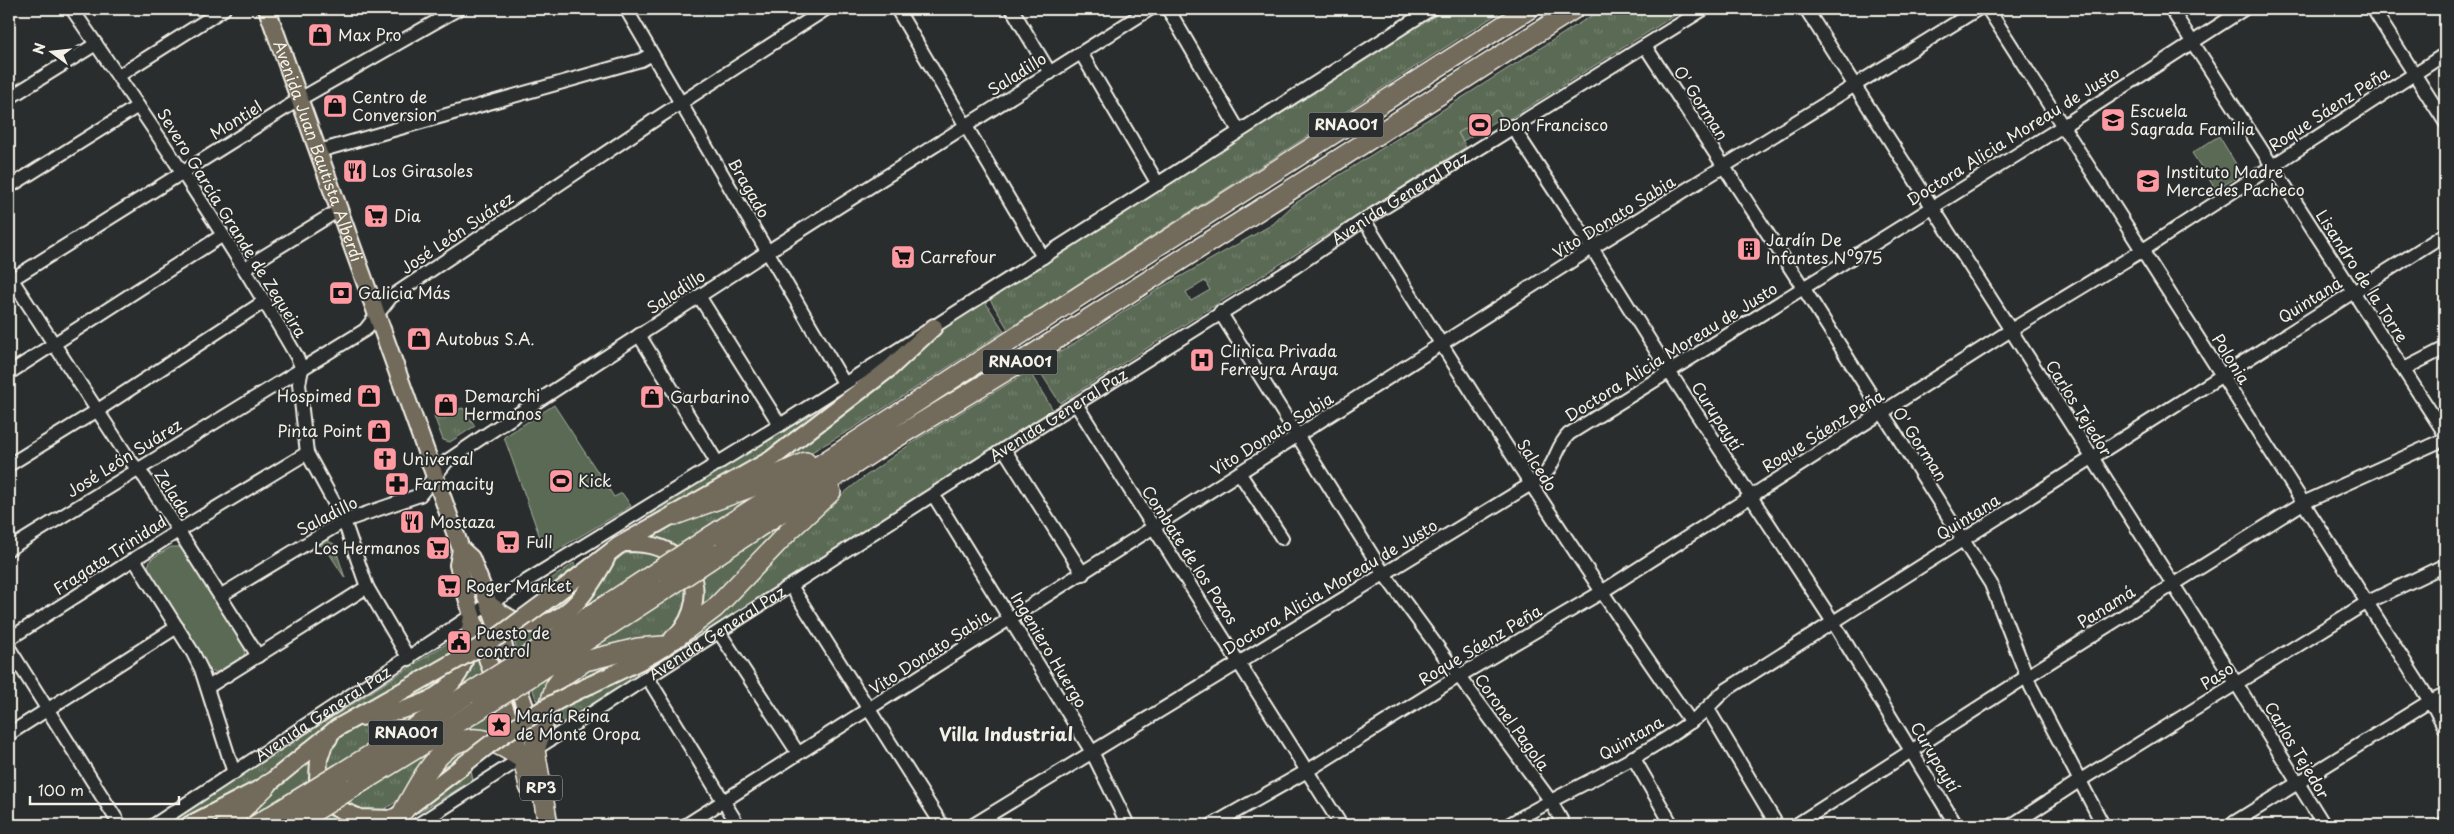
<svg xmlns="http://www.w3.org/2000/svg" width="2454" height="834" font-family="'Playpen Sans',sans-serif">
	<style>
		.grass { fill: url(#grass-tufts); stroke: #a7ae9e; fill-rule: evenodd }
		.park { fill: #5a6b54; stroke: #a7ae9e }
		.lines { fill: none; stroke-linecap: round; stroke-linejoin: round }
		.minor-casing { stroke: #f4f1e8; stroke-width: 16 }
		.major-casing { stroke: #f4f1e8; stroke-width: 20 }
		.highway-casing { stroke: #f4f1e8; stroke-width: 22 }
		.minor { stroke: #2a2d2e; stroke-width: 12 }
		.major { stroke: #726b5a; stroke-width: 16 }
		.highway { stroke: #726b5a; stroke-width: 19 }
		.major-bridge-casing { stroke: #f4f1e8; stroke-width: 20; stroke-linecap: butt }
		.highway-bridge-casing { stroke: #f4f1e8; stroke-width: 22; stroke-linecap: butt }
		.major-bridge { stroke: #726b5a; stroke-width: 16 }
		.highway-bridge { stroke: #726b5a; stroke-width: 19 }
		.labels { text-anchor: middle; stroke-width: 4; stroke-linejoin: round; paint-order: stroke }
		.shield { fill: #2a2d2e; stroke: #b7b6b0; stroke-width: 1 }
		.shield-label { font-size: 15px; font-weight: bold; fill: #f4f1e8 }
		.poi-label { font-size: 16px; fill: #f4f1e8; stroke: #2a2d2e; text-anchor: start }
		.street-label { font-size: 16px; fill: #f4f1e8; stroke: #2a2d2e }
		.neighbourhood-label { font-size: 18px; font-weight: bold; fill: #f4f1e8; stroke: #2a2d2e }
	</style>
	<defs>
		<pattern id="grass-tufts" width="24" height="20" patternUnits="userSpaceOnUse" patternTransform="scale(1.25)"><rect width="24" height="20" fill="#5a6b54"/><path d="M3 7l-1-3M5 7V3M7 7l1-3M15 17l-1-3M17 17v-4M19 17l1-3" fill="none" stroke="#72816d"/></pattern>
	</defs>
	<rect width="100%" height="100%" fill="#2a2d2e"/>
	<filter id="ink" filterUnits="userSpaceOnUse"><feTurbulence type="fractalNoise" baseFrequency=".02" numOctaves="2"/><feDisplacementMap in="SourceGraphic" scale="10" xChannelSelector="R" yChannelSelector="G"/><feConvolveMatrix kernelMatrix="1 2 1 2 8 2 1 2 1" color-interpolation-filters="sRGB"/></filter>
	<g filter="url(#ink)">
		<path class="grass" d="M 1443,9 L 1505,9 L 1008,329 L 989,298 Z
			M 1602,9 L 1685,9 L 1506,121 L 1497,110 L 1458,133 L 1466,147 L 1060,403 L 1037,367 L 1162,287 L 1273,224 L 1294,204 ZM 1205,281 L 1210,290 L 1191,301 L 1186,292 Z
			M 984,300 L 1004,331 L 852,429 L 787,466 L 751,478 L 950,324 Z
			M 1029,371 L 1053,410 L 558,729 L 553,727 L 551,718 L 554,710 L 669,649 L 810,521 L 860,480 L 919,438 Z
			M 865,378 L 765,456 L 648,518 L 645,516 Z
			M 463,408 L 475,426 L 450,442 L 443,440 L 434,416 Z
			M 765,487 L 677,546 L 663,539 L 652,538 L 651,533 Z
			M 795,516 L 700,611 L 703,590 L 701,576 Z
			M 324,539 L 334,544 L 345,578 L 325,547 L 316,544 Z
			M 647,551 L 661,556 L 518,652 L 512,635 L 523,629 L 534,630 L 624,554 Z
			M 574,563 L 576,567 L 545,593 L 542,585 Z
			M 590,574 C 578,594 564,615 538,616 Z
			M 689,584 C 688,593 688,605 685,614 C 674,644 601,653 574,660 Z
			M 452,640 L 459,647 L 456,655 L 249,790 L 180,825 L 165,825 Z
			M 478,657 L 485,673 L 323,775 L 323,764 L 334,742 L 346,732 L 373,721 L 404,715 L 469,662 Z
			M 631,657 L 557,695 L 560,687 L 589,665 Z
			M 563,669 L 542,702 L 536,700 L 532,687 Z
			M 454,671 L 434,693 L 381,711 Z
			M 496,709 L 502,727 L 490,736 L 451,740 Z
			M 479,744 L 419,791 L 440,760 Z
			M 442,745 C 424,769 401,813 365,814 C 359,814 350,809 343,806 Z
			M 312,758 L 310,782 L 240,825 L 234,825 Z
			M 470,766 L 473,780 L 418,813 L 417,811 Z
			M 328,815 L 351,825 L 312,825 Z"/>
		<path class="park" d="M 1497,110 L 1502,117 L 1463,141 L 1458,133 Z
			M 2219,136 L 2242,174 L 2216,190 L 2192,153 Z
			M 554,405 L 614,497 L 622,493 L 631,506 L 554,552 L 547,541 L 542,543 L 504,437 Z
			M 171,547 L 180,547 L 185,553 L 245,648 L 244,657 L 223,672 L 213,672 L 208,667 L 150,573 L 148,566 L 151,559 Z"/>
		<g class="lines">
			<defs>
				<g id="minor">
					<path d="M 72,9 C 150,123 228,237 297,357 L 302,369 L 299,384 L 307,453 L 344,521 L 367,587 L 409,659"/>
					<path d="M 626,9 L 844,383"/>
					<path d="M 897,9 L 1043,257"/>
					<path d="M 1012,9 L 1050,73"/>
					<path d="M 1168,9 L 1239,131"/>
					<path d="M 1806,9 L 2236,683 L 2324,825"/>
					<path d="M 1988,9 L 2435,709 L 2445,728"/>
					<path d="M 2171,9 L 2445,434"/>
					<path d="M 2373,9 L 2445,122"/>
					<path d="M 1645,46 L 1804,289 L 1991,584 L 2031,687 L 2103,825"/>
					<path d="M 1081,53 L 1158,184"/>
					<path d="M 118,76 L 224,9"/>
					<path d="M 9,98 L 96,44"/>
					<path d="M 1512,126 L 1592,248 L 1670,373 L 1833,622 L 1956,825"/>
					<path d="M 319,151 L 641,60 L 652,54"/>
					<path d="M 9,187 L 138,106"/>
					<path d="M 1364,220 C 1469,390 1576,558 1691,722"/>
					<path d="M 245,268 L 339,210"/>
					<path d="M 9,275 L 129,459 L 145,478 L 258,656"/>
					<path d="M 9,281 L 300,99 L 458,9"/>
					<path d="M 699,296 L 780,425"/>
					<path d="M 1220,312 L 1384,574 L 1550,800 L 1564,825"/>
					<path d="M 639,335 L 718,464"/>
					<path d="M 2404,369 L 2445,348"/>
					<path d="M 9,373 L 223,235"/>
					<path d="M 1076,404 L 1341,825"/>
					<path d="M 1004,449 L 1083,574"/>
					<path d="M 9,465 L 98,410 L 265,301"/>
					<path d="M 1240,474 L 1282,538"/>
					<path d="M 934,496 L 1092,752 L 1128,825"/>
					<path d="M 9,549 L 365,330 L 391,297 L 656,119 L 826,9"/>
					<path d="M 134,559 L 193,653 L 201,669 L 234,773"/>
					<path d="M 791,586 L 942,825"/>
					<path d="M 220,596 L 344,521 L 420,495 L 447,461 L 481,438 L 767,252 L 1150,9"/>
					<path d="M 719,632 L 798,753"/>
					<path d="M 9,639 L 178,531 L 307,453"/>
					<path d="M 9,648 L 120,825"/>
					<path d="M 648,678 L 738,825"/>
					<path d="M 208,687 L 367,587"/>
					<path d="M 1708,709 L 1777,825"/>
					<path d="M 9,734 L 177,627"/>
					<path d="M 1633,757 L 1672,825"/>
					<path id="s1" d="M 154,825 L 489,604 L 780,425 L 1431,9"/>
					<path id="s2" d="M 417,825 L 1004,449 L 1295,267 L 1364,220 L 1704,9"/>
					<path d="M 686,825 L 1592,248 L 1978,9"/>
					<path d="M 973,825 L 1541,478 C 1555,467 1556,446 1569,434 L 2063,126 L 2244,9"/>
					<path d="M 1212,825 L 1307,771 L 1459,676 L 1600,593 L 2011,330 L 2143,250 L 2445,54"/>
					<path d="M 1508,825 C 1568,789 1635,762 1692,721 C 1705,712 1714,700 1726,690 L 2445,234"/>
					<path d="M 1796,825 L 2026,677 L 2303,503 L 2445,439"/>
					<path d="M 2012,825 L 2079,781 L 2366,603 L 2445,565"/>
					<path d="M 2230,825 L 2430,701 L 2445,694"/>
					<path d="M 2441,825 L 2445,823"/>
				</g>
				<g id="major">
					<path id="s3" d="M 267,9 L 461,549 L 471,558 L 489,604 L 531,724 L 535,750"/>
					<path d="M 461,549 L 458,565 L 472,616 L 523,759"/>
					<path d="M 553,596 L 618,546 L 770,460 L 890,368 L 934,327"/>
					<path d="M 489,604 C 499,611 508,619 519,622 C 561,635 589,590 606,559"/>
					<path d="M 590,685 C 614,673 657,656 675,638 C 685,628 692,615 694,601 C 700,560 662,542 626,543"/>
					<path d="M 360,717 C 396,713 439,706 459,673 C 468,657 469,634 472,616"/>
					<path d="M 329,738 L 324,744 L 319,759 L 318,779 L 322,794 L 334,807 L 360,818 L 393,819 L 461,767"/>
					<path d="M 189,825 L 267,785 L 337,728 L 429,676"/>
				</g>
				<path id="highway" d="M 675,515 L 749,488 L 806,462
					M 711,536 L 1087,291 L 1529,9
					M 718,554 L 876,450 L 1024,360 L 1574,9
					M 674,639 L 715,608 L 790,530 L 831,492
					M 533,653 L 655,573
					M 541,670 L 667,588
					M 341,773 L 470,693
					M 354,787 L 477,711
					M 404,810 C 421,780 445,727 489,741 C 501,745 512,752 523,759 L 529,786
					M 226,825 L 267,785
					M 256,825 L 297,800
					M 292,825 L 307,816
					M 383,825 L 393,819
					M 548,825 L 535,750 L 555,687 L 564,675 L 585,661 L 638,648 L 663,646"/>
			</defs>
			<use href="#minor" class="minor-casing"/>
			<use href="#major" class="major-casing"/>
			<use href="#highway" class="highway-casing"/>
			<use href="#minor" class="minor"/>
			<use href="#major" class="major"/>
			<use href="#highway" class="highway"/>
			<defs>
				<path id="major-bridge" d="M 429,676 L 499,636 L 553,596
					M 461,767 C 501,734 542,706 590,685"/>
				<path id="highway-bridge" d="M 655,573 L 711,536
					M 667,588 L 718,554
					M 470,693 L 533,653
					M 477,711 L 541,670
					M 297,800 L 341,773
					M 307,816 L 354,787"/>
			</defs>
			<use href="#major-bridge" class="major-bridge-casing"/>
			<use href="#highway-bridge" class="highway-bridge-casing"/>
			<use href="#major-bridge" class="major-bridge"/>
			<use href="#highway-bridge" class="highway-bridge"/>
		</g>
	</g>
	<defs>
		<symbol id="shop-square" viewBox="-11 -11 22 22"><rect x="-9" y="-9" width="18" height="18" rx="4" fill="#ff9aa2" stroke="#2a2d2e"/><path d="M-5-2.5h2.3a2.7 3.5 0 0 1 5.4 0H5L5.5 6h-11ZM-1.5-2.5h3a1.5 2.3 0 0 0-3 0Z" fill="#111"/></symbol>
		<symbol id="school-square" viewBox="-11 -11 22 22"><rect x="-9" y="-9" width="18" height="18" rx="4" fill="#ff9aa2" stroke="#2a2d2e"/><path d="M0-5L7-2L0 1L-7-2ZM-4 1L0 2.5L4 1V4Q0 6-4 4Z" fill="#111"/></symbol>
		<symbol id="stadium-square" viewBox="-11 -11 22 22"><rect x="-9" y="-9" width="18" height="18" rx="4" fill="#ff9aa2" stroke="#2a2d2e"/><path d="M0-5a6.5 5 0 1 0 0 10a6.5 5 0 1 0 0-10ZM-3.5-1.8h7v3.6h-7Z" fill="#111"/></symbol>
		<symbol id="restaurant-square" viewBox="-11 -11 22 22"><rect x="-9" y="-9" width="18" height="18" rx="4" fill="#ff9aa2" stroke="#2a2d2e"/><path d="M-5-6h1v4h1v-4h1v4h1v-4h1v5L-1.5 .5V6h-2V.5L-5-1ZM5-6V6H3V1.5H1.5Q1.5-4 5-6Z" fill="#111"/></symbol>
		<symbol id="supermarket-square" viewBox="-11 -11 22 22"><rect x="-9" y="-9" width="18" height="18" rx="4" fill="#ff9aa2" stroke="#2a2d2e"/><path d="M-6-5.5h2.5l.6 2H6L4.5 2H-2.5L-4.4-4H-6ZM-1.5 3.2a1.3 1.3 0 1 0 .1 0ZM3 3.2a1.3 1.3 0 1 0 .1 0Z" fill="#111"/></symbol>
		<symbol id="building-square" viewBox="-11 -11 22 22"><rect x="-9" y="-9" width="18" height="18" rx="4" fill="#ff9aa2" stroke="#2a2d2e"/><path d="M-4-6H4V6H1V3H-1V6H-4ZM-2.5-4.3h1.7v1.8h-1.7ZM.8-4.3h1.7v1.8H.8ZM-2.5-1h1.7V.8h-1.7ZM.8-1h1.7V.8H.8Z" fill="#111"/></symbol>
		<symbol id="bank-square" viewBox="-11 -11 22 22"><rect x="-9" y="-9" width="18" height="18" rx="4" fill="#ff9aa2" stroke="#2a2d2e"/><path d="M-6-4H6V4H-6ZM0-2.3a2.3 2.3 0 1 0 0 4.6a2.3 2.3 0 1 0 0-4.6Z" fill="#111"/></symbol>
		<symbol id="hospital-square" viewBox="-11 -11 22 22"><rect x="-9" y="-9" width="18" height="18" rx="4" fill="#ff9aa2" stroke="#2a2d2e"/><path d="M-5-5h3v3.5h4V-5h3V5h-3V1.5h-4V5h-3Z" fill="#111"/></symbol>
		<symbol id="church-square" viewBox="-11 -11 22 22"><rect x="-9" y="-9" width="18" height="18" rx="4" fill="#ff9aa2" stroke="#2a2d2e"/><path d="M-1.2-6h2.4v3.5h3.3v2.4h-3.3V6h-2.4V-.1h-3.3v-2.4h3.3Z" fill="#111"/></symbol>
		<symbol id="pharmacy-square" viewBox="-11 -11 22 22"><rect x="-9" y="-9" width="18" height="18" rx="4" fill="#ff9aa2" stroke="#2a2d2e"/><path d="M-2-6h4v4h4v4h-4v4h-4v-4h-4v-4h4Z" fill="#111"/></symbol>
		<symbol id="civic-square" viewBox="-11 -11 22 22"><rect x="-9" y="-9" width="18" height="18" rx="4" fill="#ff9aa2" stroke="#2a2d2e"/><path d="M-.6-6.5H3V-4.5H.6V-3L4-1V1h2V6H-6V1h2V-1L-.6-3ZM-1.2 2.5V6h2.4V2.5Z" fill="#111"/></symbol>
		<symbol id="sight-square" viewBox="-11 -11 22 22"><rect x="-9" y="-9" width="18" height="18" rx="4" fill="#ff9aa2" stroke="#2a2d2e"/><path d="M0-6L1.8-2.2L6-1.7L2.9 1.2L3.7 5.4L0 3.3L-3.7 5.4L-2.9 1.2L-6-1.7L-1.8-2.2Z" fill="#111"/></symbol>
	</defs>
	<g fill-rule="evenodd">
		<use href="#shop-square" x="306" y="21" width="28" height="28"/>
		<use href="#shop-square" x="321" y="92" width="28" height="28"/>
		<use href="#school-square" x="2099" y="106" width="28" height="28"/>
		<use href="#stadium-square" x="1466" y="111" width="28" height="28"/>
		<use href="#restaurant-square" x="341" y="157" width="28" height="28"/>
		<use href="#school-square" x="2134" y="167" width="28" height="28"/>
		<use href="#supermarket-square" x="362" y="202" width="28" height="28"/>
		<use href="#building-square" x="1735" y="235" width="28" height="28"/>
		<use href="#supermarket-square" x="889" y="243" width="28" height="28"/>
		<use href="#bank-square" x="327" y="279" width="28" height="28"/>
		<use href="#shop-square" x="405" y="325" width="28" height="28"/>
		<use href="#hospital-square" x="1188" y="346" width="28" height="28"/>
		<use href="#shop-square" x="355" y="382" width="28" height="28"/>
		<use href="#shop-square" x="638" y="383" width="28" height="28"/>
		<use href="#shop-square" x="432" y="391" width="28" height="28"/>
		<use href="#shop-square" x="365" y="417" width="28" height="28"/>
		<use href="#church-square" x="371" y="445" width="28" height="28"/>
		<use href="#stadium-square" x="547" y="467" width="28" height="28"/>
		<use href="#pharmacy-square" x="383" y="470" width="28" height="28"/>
		<use href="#restaurant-square" x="398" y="508" width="28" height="28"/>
		<use href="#supermarket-square" x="494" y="528" width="28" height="28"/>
		<use href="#supermarket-square" x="424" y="534" width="28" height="28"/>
		<use href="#supermarket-square" x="435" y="572" width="28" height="28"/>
		<use href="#civic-square" x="445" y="628" width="28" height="28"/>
		<use href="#sight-square" x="485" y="711" width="28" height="28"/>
	</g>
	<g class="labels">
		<g class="shield">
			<rect x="1308.5" y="112.5" width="75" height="25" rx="4"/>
			<rect x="982.5" y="349.5" width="75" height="25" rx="4"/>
			<rect x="368.5" y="720.5" width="75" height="25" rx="4"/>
			<rect x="520" y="775.5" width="42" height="25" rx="4"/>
		</g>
		<g class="shield-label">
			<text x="1346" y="130">RNA001</text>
			<text x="1020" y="367">RNA001</text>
			<text x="406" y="738">RNA001</text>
			<text x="541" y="793">RP3</text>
		</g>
		<g class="poi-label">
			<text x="338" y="41">Max Pro</text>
			<text x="352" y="103">Centro de<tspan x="352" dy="18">Conversion</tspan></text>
			<text x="2130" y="117">Escuela<tspan x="2130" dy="18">Sagrada Familia</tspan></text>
			<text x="1498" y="131">Don Francisco</text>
			<text x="372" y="177">Los Girasoles</text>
			<text x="2166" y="178">Instituto Madre<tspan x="2166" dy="18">Mercedes Pacheco</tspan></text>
			<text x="394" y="222">Dia</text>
			<text x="1766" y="246">Jardín De<tspan x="1766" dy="18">Infantes Nº975</tspan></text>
			<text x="920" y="263">Carrefour</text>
			<text x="358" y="299">Galicia Más</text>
			<text x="436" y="345">Autobus S.A.</text>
			<text x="1220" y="357">Clinica Privada<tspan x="1220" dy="18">Ferreyra Araya</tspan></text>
			<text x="352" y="402" text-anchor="end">Hospimed</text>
			<text x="464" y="402">Demarchi<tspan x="464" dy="18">Hermanos</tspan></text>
			<text x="670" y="403">Garbarino</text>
			<text x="362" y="437" text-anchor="end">Pinta Point</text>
			<text x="402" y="465">Universal</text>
			<text x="578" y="487">Kick</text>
			<text x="414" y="490">Farmacity</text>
			<text x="430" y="528">Mostaza</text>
			<text x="526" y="548">Full</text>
			<text x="420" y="554" text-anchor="end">Los Hermanos</text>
			<text x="466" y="592">Roger Market</text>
			<text x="476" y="639">Puesto de<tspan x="476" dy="18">control</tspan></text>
			<text x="516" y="722">María Reina<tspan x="516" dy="18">de Monte Oropa</tspan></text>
		</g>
		<g class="street-label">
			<text transform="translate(1017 74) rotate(-32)" y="6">Saladillo</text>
			<text transform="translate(1701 103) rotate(57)" y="6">O' Gorman</text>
			<text transform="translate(2329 109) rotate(-33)" y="6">Roque Sáenz Peña</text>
			<text transform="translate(236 120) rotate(-32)" y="6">Montiel</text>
			<text transform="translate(2013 136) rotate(-32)" y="6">Doctora Alicia Moreau de Justo</text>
			<text dy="6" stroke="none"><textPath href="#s3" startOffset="151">Avenida Juan Bautista Alberdi</textPath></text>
			<text transform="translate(749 188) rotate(60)" y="6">Bragado</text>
			<text dy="6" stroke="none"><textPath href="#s2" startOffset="1166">Avenida General Paz</textPath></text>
			<text transform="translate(1614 217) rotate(-32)" y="6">Vito Donato Sabia</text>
			<text transform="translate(232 223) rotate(58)" y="6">Severo García Grande de Zequeira</text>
			<text transform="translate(457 233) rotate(-34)" y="6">José León Suárez</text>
			<text transform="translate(2362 276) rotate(57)" y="6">Lisandro de la Torre</text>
			<text transform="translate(676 292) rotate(-33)" y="6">Saladillo</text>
			<text transform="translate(2310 300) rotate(-32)" y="6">Quintana</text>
			<text transform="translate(1671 352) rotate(-32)" y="6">Doctora Alicia Moreau de Justo</text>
			<text transform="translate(2231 359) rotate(58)" y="6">Polonia</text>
			<text transform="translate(2079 408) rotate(58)" y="6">Carlos Tejedor</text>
			<text dy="6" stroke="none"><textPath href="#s2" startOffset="761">Avenida General Paz</textPath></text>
			<text transform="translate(1717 416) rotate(57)" y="6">Curupaytí</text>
			<text transform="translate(1823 431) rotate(-32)" y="6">Roque Sáenz Peña</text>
			<text transform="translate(1272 434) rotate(-32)" y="6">Vito Donato Sabia</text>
			<text transform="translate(1920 444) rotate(57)" y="6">O' Gorman</text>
			<text transform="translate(124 458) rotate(-32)" y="6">José León Suárez</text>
			<text transform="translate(1537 465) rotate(57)" y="6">Salcedo</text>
			<text transform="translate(173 493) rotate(57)" y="6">Zelada</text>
			<text transform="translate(327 516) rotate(-27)" y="6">Saladillo</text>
			<text transform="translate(1968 517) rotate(-32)" y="6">Quintana</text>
			<text transform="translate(110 555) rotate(-33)" y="6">Fragata Trinidad</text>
			<text transform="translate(1190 555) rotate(57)" y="6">Combate de los Pozos</text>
			<text transform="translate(1330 587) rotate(-31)" y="6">Doctora Alicia Moreau de Justo</text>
			<text transform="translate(2106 607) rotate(-32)" y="6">Panamá</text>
			<text dy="6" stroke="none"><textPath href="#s2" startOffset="356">Avenida General Paz</textPath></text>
			<text transform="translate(1480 645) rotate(-31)" y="6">Roque Sáenz Peña</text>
			<text transform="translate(1049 650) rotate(59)" y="6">Ingeniero Huergo</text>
			<text transform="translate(930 652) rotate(-33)" y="6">Vito Donato Sabia</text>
			<text transform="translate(2217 676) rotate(-32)" y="6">Paso</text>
			<text dy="6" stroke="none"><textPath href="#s1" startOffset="202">Avenida General Paz</textPath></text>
			<text transform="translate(1512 722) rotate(54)" y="6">Coronel Pagola</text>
			<text transform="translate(1631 738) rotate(-30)" y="6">Quintana</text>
			<text transform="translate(2297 750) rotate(59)" y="6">Carlos Tejedor</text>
			<text transform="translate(1935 757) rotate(59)" y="6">Curupaytí</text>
		</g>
		<g class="neighbourhood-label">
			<text x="1006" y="741">Villa Industrial</text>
		</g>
	</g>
	<rect width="2454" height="834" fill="none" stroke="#2a2d2e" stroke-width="30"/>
	<rect x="15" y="15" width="2424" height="804" fill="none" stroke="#f4f1e8" stroke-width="2" filter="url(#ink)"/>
	<g transform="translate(52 52) rotate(285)" stroke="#2a2d2e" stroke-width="4" paint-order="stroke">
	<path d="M0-4L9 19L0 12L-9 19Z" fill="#f4f1e8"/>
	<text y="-8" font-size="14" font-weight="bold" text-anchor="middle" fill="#f4f1e8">N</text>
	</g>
	<path d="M30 796v8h149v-8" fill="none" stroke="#f4f1e8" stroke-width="2.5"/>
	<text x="38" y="796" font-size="15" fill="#f4f1e8" stroke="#2a2d2e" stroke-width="4" paint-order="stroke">100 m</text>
</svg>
